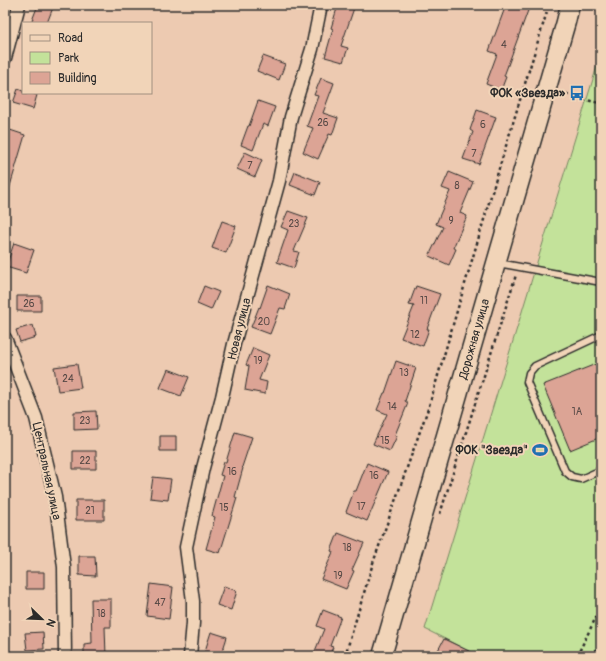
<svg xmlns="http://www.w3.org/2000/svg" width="606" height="661" font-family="Pangolin,sans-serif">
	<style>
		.green { fill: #c3e29a; stroke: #778662 }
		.building { fill: #dca495; stroke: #2b2b2b }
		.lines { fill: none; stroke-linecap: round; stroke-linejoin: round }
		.service-casing { stroke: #2b2b2b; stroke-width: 9 }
		.minor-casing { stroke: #2b2b2b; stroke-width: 15 }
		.primary-casing { stroke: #2b2b2b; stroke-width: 21 }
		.path { stroke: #2b2b2b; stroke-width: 2.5; stroke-dasharray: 3 3; stroke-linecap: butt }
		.service { stroke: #f1d4b8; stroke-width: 6 }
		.minor { stroke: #f1d4b8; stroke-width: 12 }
		.primary { stroke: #f1d4b8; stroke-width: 18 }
		.labels { text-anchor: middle; stroke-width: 4; stroke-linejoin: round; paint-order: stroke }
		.number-label { font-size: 10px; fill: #574946 }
		.poi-label { font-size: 12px; font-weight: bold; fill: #2b2b2b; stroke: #f1d4b8; text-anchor: end }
		.street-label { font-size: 12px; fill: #2b2b2b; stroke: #f1d4b8 }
	</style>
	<rect width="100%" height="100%" fill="#edcab1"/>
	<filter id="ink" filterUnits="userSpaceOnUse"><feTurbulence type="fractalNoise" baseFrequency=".025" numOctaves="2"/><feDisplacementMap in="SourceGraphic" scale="8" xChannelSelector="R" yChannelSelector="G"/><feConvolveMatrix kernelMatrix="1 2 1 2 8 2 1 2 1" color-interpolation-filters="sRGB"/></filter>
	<g filter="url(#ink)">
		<path class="green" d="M 601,53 L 601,643 L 592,656 L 479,656 L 425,629 Z"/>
		<path class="building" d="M 38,5 L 54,5 L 47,23 L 31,23 Z
			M 338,5 L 355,5 L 341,46 L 348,48 L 343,62 L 325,57 L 333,29 L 331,28 Z
			M 506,5 L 530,5 L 504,76 L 506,77 L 501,90 L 486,84 L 497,54 L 489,51 Z
			M 263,56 L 285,64 L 279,80 L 257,71 Z
			M 321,78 L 334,83 L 323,113 L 338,118 L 332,135 L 329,134 L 318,159 L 303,152 L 313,128 L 307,126 L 318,96 L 314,95 Z
			M 18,89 L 23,91 L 23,93 L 31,93 L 37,95 L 33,109 L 13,103 Z
			M 258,101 L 275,107 L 268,126 L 263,124 L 253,150 L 241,145 L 248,126 L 249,126 Z
			M 477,110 L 496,117 L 479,164 L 463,159 L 473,132 L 470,130 Z
			M 7,129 L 25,135 L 8,193 L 5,193 L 5,136 Z
			M 245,152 L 262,160 L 255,177 L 237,169 Z
			M 295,172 L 320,182 L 315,195 L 290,185 Z
			M 449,172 L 473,182 L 460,213 L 467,216 L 453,248 L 456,249 L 449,265 L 429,256 L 443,227 L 436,224 L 450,191 L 442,188 Z
			M 288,211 L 308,218 L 294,251 L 299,252 L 294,268 L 277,262 L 288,230 L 281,227 Z
			M 222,221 L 236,226 L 226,253 L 212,248 Z
			M 14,243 L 34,250 L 26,273 L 6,267 Z
			M 268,285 L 290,294 L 285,309 L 280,308 L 270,334 L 251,327 L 259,307 L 260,308 Z
			M 204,286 L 219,292 L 211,310 L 197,304 Z
			M 416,286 L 440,294 L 427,329 L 429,329 L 423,346 L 401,338 L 414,306 L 409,305 Z
			M 17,296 L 41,296 L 41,311 L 17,311 Z
			M 33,325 L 36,337 L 20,342 L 16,330 Z
			M 253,348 L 269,355 L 259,380 L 267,382 L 265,394 L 245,390 L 249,366 L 246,365 Z
			M 396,361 L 416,368 L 405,401 L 408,403 L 395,435 L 397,436 L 390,451 L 373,444 L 387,414 L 377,410 L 384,393 L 385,393 Z
			M 601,362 L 601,437 L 570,450 L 543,385 Z
			M 77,364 L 81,388 L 58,391 L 54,367 Z
			M 168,369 L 189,377 L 181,396 L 160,388 Z
			M 96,411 L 97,429 L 74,430 L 74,412 Z
			M 235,432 L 252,437 L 242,467 L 243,468 L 235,497 L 237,498 L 220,553 L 206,549 L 215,517 L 212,516 L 223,476 L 220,475 L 224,462 L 226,462 Z
			M 160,436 L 176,436 L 176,451 L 160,451 Z
			M 73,451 L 96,451 L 96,469 L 73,469 Z
			M 367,463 L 388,472 L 367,521 L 346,512 L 354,491 L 356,491 Z
			M 153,477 L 171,479 L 168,500 L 150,498 Z
			M 76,500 L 104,500 L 104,520 L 76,520 Z
			M 338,533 L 364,543 L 352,570 L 354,571 L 346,589 L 321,579 L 333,552 L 331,551 Z
			M 79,556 L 95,556 L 96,576 L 79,575 Z
			M 26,572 L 44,572 L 44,589 L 26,589 Z
			M 151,584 L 173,587 L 169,619 L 147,616 Z
			M 224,586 L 237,591 L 231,610 L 217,605 Z
			M 91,599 L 111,599 L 111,627 L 105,627 L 106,656 L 84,656 L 84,644 L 92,643 Z
			M 323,610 L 341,617 L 330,646 L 333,647 L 329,656 L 313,656 L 324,629 L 317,626 Z
			M 43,632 L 44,649 L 27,650 L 25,633 Z
			M 211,632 L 227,637 L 221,656 L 205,651 Z
			M 444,639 L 479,656 L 435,656 Z"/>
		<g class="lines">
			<defs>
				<path id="service" d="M 498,263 L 601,282
					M 601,335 L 535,366 L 529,373 L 527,382 L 565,471 L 572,477 L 581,479 L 601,470"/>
				<path id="minor" d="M 5,58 L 19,5
					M 5,338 L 36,418 L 55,497 L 64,567 L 65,656
					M 190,656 L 193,623 L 193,601 L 186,547 L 203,468 L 222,397 L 234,344 L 279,181 L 291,117 L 312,49 L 321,5
					M 600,656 L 601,654"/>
				<path id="primary" d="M 382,656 L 566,22 L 570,5"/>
			</defs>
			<use href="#service" class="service-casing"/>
			<use href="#minor" class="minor-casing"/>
			<use href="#primary" class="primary-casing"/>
			<path class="path" d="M 560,92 L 587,100 L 599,103 L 601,100
				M 440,514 L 516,275
				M 345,656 L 373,563 L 429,406 L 498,172 L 549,5
				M 577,656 L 601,607"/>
			<use href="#service" class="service"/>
			<use href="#minor" class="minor"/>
			<use href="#primary" class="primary"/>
		</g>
	</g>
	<defs>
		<symbol id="bus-bare" viewBox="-9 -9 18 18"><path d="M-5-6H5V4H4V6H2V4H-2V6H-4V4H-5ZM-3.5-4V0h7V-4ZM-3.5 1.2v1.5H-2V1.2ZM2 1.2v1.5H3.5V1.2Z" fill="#1f6fb2" stroke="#f1d4b8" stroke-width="2.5" paint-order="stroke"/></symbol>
		<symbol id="stadium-bare" viewBox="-9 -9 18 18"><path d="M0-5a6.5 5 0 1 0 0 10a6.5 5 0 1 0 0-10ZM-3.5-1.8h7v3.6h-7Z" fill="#1f6fb2" stroke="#f1d4b8" stroke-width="2.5" paint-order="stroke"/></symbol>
	</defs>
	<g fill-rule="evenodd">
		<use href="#bus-bare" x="566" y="82" width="22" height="22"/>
		<use href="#stadium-bare" x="529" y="439" width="22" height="22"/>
	</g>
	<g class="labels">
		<g class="number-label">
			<text x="504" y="48">4</text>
			<text x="323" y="126">26</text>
			<text x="483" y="128">6</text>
			<text x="474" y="157">7</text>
			<text x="250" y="169">7</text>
			<text x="457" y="189">8</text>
			<text x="451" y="224">9</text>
			<text x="294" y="227">23</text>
			<text x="424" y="304">11</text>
			<text x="29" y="307">26</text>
			<text x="264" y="325">20</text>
			<text x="415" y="338">12</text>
			<text x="258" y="364">19</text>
			<text x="404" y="376">13</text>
			<text x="68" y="382">24</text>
			<text x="392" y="410">14</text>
			<text x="577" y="415">1А</text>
			<text x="85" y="424">23</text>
			<text x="385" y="444">15</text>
			<text x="85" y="464">22</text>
			<text x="232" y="475">16</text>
			<text x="374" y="479">16</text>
			<text x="361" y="510">17</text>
			<text x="224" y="511">15</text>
			<text x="90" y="514">21</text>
			<text x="347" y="551">18</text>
			<text x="338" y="579">19</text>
			<text x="160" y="606">47</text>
			<text x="101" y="617">18</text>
		</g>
		<g class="poi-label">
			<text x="565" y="97">ФОК «Звезда»</text>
			<text x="528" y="454">ФОК "Звезда"</text>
		</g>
		<g class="street-label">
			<text transform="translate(239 329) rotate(-76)" y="4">Новая улица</text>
			<text transform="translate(474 339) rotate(-74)" y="4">Дорожная улица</text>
			<text transform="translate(47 471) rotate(78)" y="4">Центральная улица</text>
		</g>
	</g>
	<rect width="606" height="661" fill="none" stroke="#f1d4b8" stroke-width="20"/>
	<rect x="10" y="10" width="586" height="641" fill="none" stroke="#2b2b2b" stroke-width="1.5" filter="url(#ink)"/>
	<rect x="22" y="22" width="130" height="72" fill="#f1d4b8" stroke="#a29080"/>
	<rect x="30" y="35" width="20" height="6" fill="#f1d4b8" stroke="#a29080"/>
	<text x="58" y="42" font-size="12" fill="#2b2b2b">Road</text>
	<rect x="30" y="52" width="20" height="12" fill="#c3e29a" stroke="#a29080"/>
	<text x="58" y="62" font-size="12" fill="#2b2b2b">Park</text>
	<rect x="30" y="72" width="20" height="12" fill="#dca495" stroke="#a29080"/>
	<text x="58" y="82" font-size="12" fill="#2b2b2b">Building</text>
	<g transform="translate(42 619) rotate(113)" stroke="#f1d4b8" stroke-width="3" paint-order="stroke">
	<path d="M0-3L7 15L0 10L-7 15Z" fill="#2b2b2b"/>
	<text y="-6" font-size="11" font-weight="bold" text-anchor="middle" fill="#2b2b2b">N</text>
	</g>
</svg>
